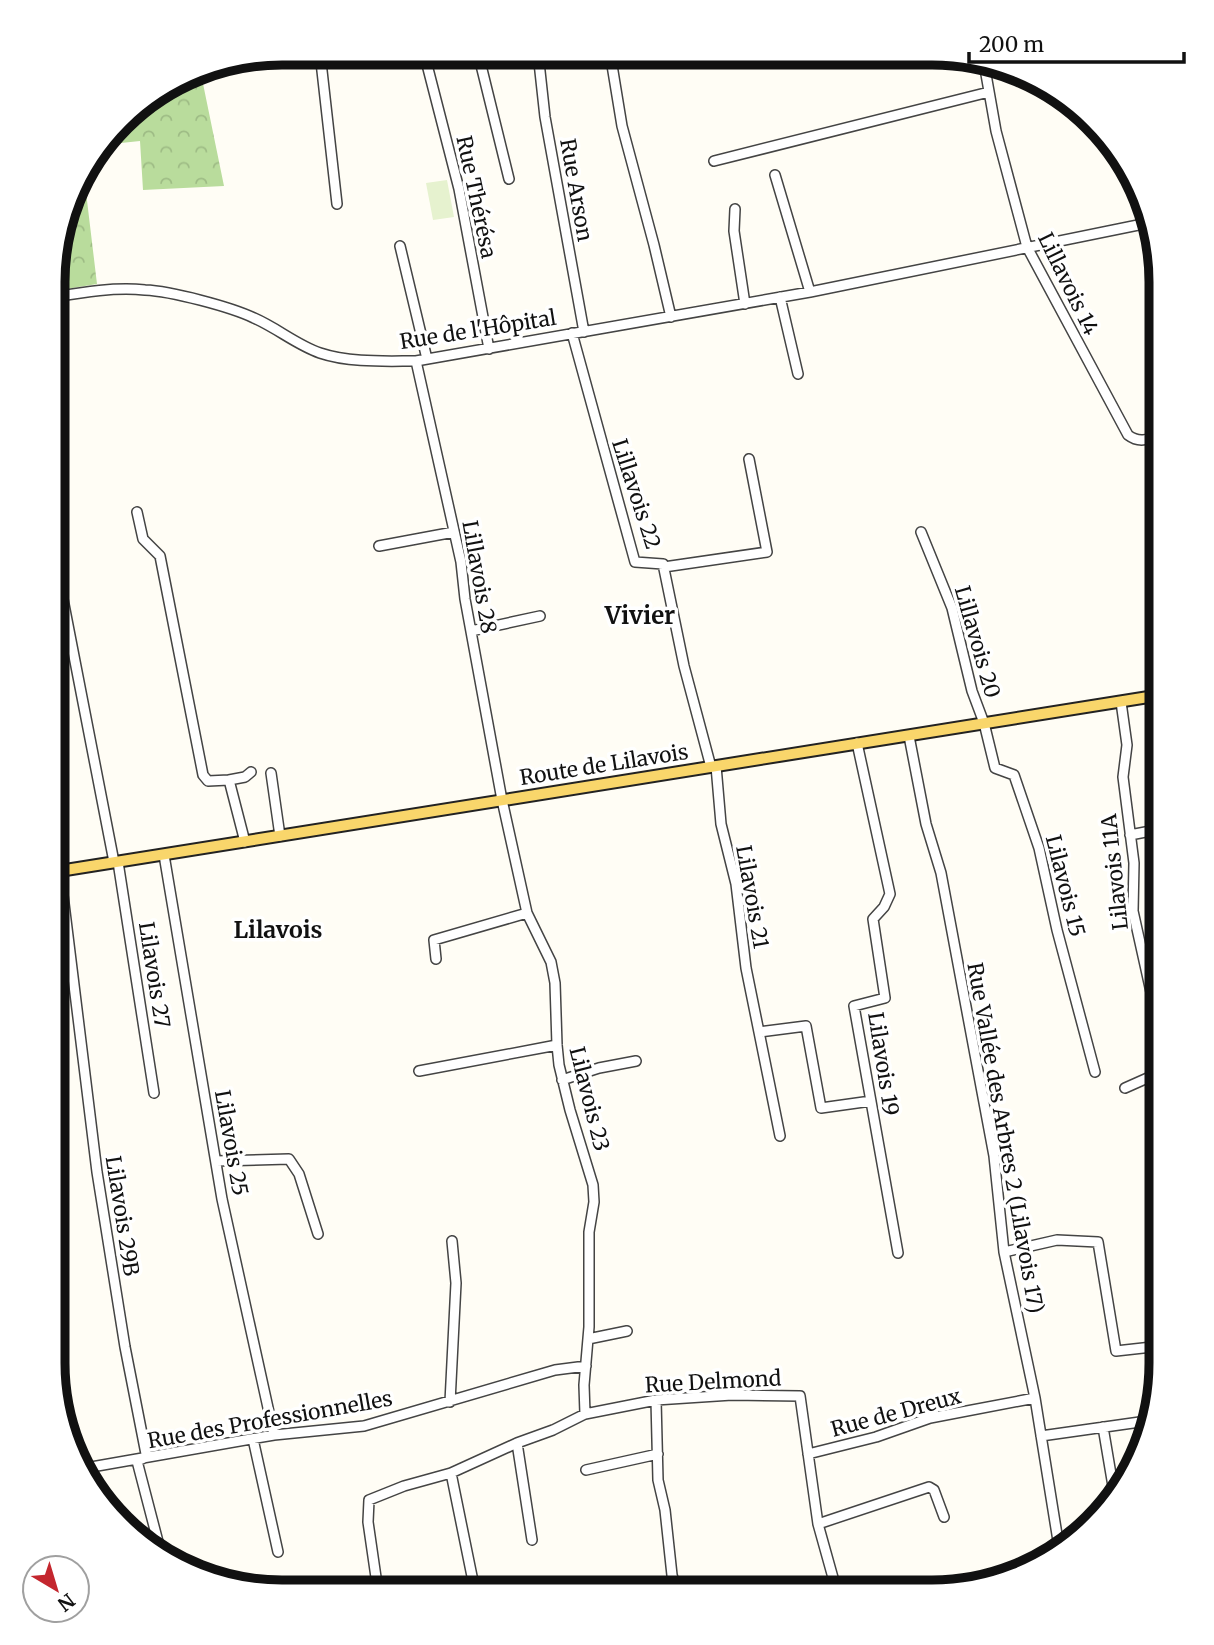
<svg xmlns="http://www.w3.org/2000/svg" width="1214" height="1645" font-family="Merriweather,serif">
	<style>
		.forest { fill: url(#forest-crowns) }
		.pitch { fill: #e6f2cf }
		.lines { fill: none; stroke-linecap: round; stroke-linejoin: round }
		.minor-casing { stroke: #444; stroke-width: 12 }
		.major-casing { stroke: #222; stroke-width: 14 }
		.minor { stroke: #fff; stroke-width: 9 }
		.major { stroke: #f9d66b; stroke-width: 10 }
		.labels { text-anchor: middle; stroke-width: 7; stroke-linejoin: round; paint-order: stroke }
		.street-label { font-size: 21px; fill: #111; stroke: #fff }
		.neighbourhood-label { font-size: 23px; font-weight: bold; fill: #111; stroke: #fff }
		.quarter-label { font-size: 24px; font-weight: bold; fill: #111; stroke: #fff }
		.rim { fill: none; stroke: #111; stroke-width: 9 }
	</style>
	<defs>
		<pattern id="forest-crowns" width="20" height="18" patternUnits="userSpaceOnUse" patternTransform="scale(1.75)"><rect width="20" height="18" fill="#b9dc9c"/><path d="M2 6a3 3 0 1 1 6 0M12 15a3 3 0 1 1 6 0" fill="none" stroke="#9ebc85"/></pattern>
	</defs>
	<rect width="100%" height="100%" fill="#fffdf5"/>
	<path class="forest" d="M 200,69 L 224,186 L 143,190 L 140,141 L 102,145 L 131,109 Z
		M 83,167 L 97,284 L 54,291 L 55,251 Z"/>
	<path class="pitch" d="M 447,180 L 454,217 L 433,220 L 426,183 Z"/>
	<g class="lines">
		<defs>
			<path id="minor" d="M 320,53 L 337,204
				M 424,53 L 459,189 L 489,349
				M 478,53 L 509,179
				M 538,53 L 545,117 L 584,332
				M 610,53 L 622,126 L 654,245 L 671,317
				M 984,63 L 996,131 L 1027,247 L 1128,435 C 1140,444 1149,439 1161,434
				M 714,161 L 989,92
				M 775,175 L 810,292
				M 735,209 L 734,231 L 745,304
				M 1146,223 L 1161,327
				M 400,246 L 427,359
				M 54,297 C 84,292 115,287 145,290 C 171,291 231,307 254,318 C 277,328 297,345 320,353 C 350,363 385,361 416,361 L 810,292 L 1148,223
				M 780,297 L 798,374
				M 572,333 L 635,562 L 663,564 L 684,666 L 711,767
				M 416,361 L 461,562 L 465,599 L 502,800 L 527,913 L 551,962 L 555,983 L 557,1045 L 559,1065 L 570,1110 L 593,1185 L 594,1202 L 589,1232 L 589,1327 L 584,1385 L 585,1414
				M 137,512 L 143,539 L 160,556 L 203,775 L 208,781 L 229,780 L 245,842
				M 921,532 L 952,608 L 972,691 L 984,723 L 995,768 L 1014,775 L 1039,848 L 1057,930 L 1095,1072
				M 379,546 L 454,532
				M 54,553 L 114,862
				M 664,567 L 767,552 L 749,459
				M 471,631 L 540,616
				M 1121,702 L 1127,745 L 1123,777 L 1134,863 L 1133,911 L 1161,1037
				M 909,736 L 926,824 L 941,873 L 994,1156 L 1004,1252 L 1035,1398 L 1059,1547
				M 857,743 L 890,894 L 884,907 L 873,919 L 885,998 L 854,1006 L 898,1253
				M 716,766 L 721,824 L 736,884 L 746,968 L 759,1032 L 806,1026 L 821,1108 L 871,1101
				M 271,773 L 280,836
				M 229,780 L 245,777 L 251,772
				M 1130,835 L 1161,829
				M 164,855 L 222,1199 L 274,1435
				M 118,862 L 154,1093
				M 60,871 L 97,1172 L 125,1347 L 146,1454 L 144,1458 L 137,1461 L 162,1557
				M 436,959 L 434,940 L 527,913
				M 759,1032 L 780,1136
				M 419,1071 L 557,1045
				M 562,1080 L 599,1068 L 636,1061
				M 1125,1088 L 1161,1072
				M 216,1161 L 289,1159 L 299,1174 L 318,1234
				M 1004,1252 L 1057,1240 L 1098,1242 L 1116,1351 L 1161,1346
				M 588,1339 L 627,1331
				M 656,1400 L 658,1480 L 665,1510 L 672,1575 L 677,1592
				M 450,1402 L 456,1283 L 452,1241
				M 1103,1427 L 1115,1498
				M 1041,1436 L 1147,1421
				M 253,1439 L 278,1552
				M 517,1443 L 532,1540
				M 808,1454 L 876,1437 L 930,1418 L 1035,1398
				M 80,1469 L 274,1435 L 364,1426 L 555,1370 L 586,1366
				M 586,1470 L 658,1454
				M 451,1473 L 475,1591
				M 818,1524 L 929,1487 L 934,1490 L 944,1517
				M 378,1591 L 368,1522 L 369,1500 L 404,1486 L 451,1473 L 517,1443 L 553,1430 L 585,1414 L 656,1400 L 732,1395 L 800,1396 L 818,1524 L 837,1592
				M 875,1592 L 894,1589 L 896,1592"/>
			<path id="major" d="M 53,872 L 1161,695"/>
		</defs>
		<use href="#minor" class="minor-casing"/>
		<use href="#major" class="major-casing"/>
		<use href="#minor" class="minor"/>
		<use href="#major" class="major"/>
	</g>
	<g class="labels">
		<g class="street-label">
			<text transform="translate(576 190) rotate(80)" y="7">Rue Arson</text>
			<text transform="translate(476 197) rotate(78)" y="7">Rue Thérésa</text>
			<text transform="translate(1068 284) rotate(64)" y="7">Lillavois 14</text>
			<text transform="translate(478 330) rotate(-9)" y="7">Rue de l'Hôpital</text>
			<text transform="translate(636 494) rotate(72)" y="7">Lillavois 22</text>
			<text transform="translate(479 577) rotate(80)" y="7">Lillavois 28</text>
			<text transform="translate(977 642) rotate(74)" y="7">Lillavois 20</text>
			<text transform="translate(604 765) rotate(-9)" y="7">Route de Lilavois</text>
			<text transform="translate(1115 872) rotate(-96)" y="7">Lilavois 11A</text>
			<text transform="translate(1065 886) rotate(76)" y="7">Lilavois 15</text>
			<text transform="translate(752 897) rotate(80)" y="7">Lilavois 21</text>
			<text transform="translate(154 975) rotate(81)" y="7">Lilavois 27</text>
			<text transform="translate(883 1064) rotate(81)" y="7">Lilavois 19</text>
			<text transform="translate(589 1099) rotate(76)" y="7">Lilavois 23</text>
			<text transform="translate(1005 1138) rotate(80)" y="7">Rue Vallée des Arbres 2 (Lilavois 17)</text>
			<text transform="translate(231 1143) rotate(80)" y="7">Lilavois 25</text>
			<text transform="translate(122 1216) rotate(81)" y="7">Lilavois 29B</text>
			<text transform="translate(713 1382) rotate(-3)" y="7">Rue Delmond</text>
			<text transform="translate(896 1413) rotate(-15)" y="7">Rue de Dreux</text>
			<text transform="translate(270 1420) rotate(-10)" y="7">Rue des Professionnelles</text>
		</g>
		<g class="neighbourhood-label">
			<text x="278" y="938">Lilavois</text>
		</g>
		<g class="quarter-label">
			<text x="640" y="624">Vivier</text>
		</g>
	</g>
	<path d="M0 0H1214V1645H0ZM282 65H932A217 217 0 0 1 1149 282V1363A217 217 0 0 1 932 1580H282A217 217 0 0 1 65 1363V282A217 217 0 0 1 282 65Z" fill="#fff" fill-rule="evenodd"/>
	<path class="rim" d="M282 65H932A217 217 0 0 1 1149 282V1363A217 217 0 0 1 932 1580H282A217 217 0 0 1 65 1363V282A217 217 0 0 1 282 65Z"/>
	<g transform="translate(56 1589) rotate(142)"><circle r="33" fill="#ffffff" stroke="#a0a0a0" stroke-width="2"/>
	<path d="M0-5L12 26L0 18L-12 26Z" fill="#c4262e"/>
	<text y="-10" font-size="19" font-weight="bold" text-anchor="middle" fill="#111111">N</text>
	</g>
	<path d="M969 52v10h215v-10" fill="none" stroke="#111111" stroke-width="3.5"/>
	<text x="979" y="52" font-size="21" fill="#111111" stroke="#ffffff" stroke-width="5" paint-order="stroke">200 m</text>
</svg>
